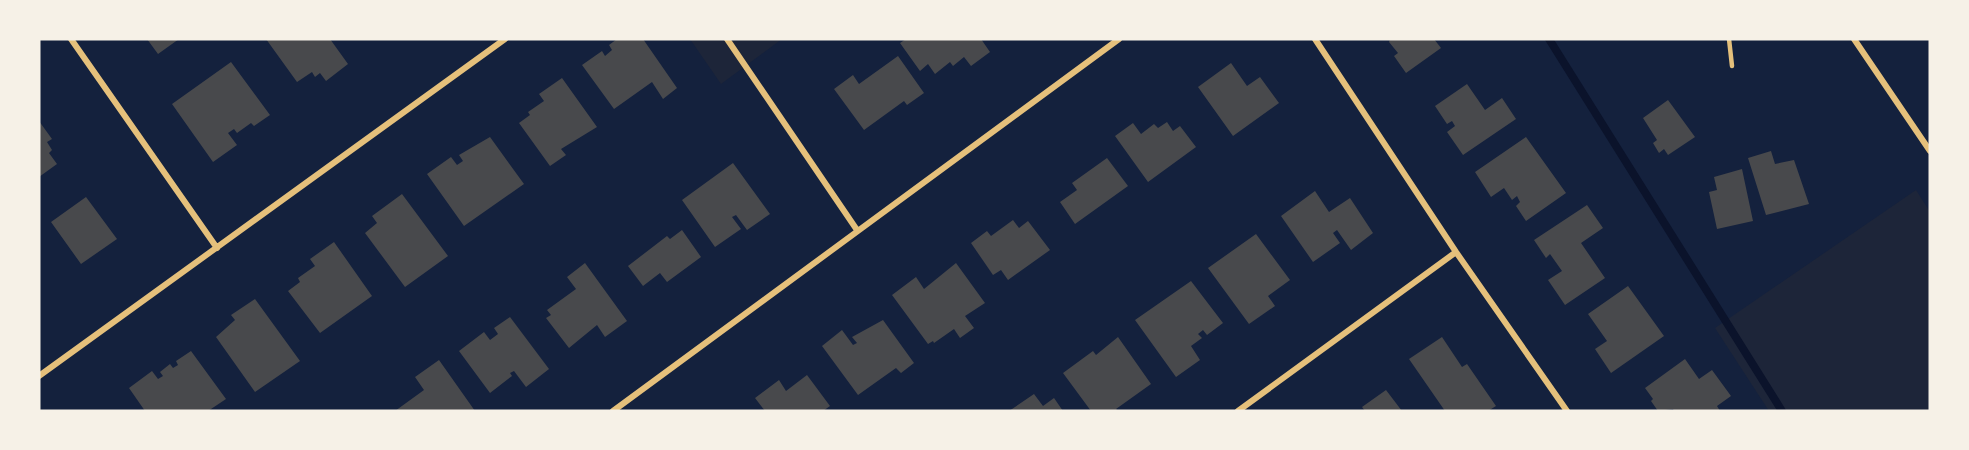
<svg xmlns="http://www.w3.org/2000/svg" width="1969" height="450" font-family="Commissioner,sans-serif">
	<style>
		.green { fill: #1d2539 }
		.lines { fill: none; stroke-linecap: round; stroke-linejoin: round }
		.stream { stroke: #0b132b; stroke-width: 8 }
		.building { fill: #48494c }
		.service { stroke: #e5c07b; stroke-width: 4.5 }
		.minor { stroke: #e5c07b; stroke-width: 6 }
	</style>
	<rect width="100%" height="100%" fill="#14213d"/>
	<path class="green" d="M 690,39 L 782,39 L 721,84 Z
		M 1916,190 L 1930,212 L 1930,411 L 1769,411 L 1715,328 Z"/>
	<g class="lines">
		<path class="stream" d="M 1549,39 L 1782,411"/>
	</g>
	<path class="building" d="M 147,39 L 179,39 L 158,54 Z
		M 266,39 L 330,39 L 348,64 L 326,81 L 320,73 L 315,77 L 312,72 L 297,82 Z
		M 617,39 L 643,39 L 677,88 L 663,99 L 652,82 L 614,109 L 582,65 L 602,51 L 605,56 L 612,50 L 609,45 Z
		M 906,39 L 981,39 L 990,52 L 971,66 L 964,57 L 953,66 L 950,62 L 935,74 L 928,64 L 920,71 L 900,43 Z
		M 1390,39 L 1434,39 L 1441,48 L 1406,73 L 1394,56 L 1398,53 L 1389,42 Z
		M 898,56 L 924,93 L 907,105 L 904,101 L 864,130 L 834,89 L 853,75 L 859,84 Z
		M 231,62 L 270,115 L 254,126 L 251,123 L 237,133 L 234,129 L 228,133 L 237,145 L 213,162 L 172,104 Z
		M 1231,63 L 1247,86 L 1260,77 L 1279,103 L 1233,136 L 1198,87 Z
		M 562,78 L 597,127 L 561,149 L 566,155 L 550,166 L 519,123 L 530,115 L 528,112 L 544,101 L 539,94 Z
		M 1467,84 L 1485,110 L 1502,98 L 1516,119 L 1463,155 L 1447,132 L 1455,126 L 1452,121 L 1447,124 L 1435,106 Z
		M 1668,100 L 1695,137 L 1668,155 L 1664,149 L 1659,153 L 1653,143 L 1657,140 L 1643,118 Z
		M 39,121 L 52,139 L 47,142 L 52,150 L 49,153 L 57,164 L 39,177 Z
		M 1167,122 L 1173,131 L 1180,126 L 1196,147 L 1148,182 L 1115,136 L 1133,123 L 1141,134 L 1154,124 L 1158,128 Z
		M 490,137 L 524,184 L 464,226 L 427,174 L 451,157 L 457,165 L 463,161 L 459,155 Z
		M 1526,137 L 1566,193 L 1526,221 L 1516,206 L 1520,202 L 1517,196 L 1512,200 L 1504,188 L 1491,197 L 1475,172 Z
		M 1771,151 L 1775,164 L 1794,160 L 1809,204 L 1766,215 L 1748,158 Z
		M 1107,158 L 1128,186 L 1075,224 L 1060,202 L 1077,190 L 1072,183 Z
		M 733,163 L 770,214 L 747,230 L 736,215 L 732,217 L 741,229 L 715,247 L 682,200 Z
		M 1742,169 L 1753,221 L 1717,229 L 1709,192 L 1717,190 L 1714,177 Z
		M 1315,191 L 1329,212 L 1350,198 L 1373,233 L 1351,250 L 1337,230 L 1333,233 L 1340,243 L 1313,262 L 1281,216 Z
		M 402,194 L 448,256 L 405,287 L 365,233 L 377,223 L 372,216 Z
		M 86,197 L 117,239 L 81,264 L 51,222 Z
		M 1587,205 L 1603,228 L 1581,243 L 1605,278 L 1565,305 L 1548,280 L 1562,271 L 1550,254 L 1546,258 L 1534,240 Z
		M 1013,220 L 1019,228 L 1028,221 L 1050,250 L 1008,280 L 1001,270 L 993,275 L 971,243 L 987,231 L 991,236 Z
		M 682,230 L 701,257 L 667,282 L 660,273 L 643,286 L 628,266 L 667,236 L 670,239 Z
		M 1256,234 L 1290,280 L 1268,296 L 1275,306 L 1249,324 L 1208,268 Z
		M 334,242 L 372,296 L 320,333 L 288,291 L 300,282 L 298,278 L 315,266 L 310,259 Z
		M 585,263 L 627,321 L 605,337 L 597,325 L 569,348 L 546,318 L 551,315 L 547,310 L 576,289 L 567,277 Z
		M 956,263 L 985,303 L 965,316 L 974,328 L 960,338 L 954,329 L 934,343 L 933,341 L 928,344 L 892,295 L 916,277 L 924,289 Z
		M 1191,281 L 1223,323 L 1207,335 L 1203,330 L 1198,334 L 1202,338 L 1191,346 L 1200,360 L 1176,377 L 1135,320 Z
		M 1628,286 L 1664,336 L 1611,373 L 1595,349 L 1607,341 L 1588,314 Z
		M 255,299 L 300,361 L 255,392 L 216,337 L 235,320 L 231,315 Z
		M 510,317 L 549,369 L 526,387 L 514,371 L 510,373 L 512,376 L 490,393 L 459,351 L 484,332 L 490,340 L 498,334 L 494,328 Z
		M 883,320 L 914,363 L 901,373 L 896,368 L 858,395 L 822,346 L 842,330 L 853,345 L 857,343 L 852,337 Z
		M 1118,337 L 1151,384 L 1116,409 L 1118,411 L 1091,411 L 1063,373 L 1093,351 L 1096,355 Z
		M 1442,337 L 1462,367 L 1467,364 L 1496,406 L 1488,411 L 1445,411 L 1409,359 Z
		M 191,351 L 226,399 L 208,411 L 145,411 L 129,388 L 152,371 L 158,379 L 163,376 L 160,372 L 170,364 L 173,368 L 178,365 L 176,361 Z
		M 1685,359 L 1699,379 L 1712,370 L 1731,396 L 1717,406 L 1720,411 L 1674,411 L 1673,409 L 1658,411 L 1651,401 L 1653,399 L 1645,388 Z
		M 439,360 L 475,411 L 395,411 L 424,390 L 415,377 Z
		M 807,375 L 830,406 L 823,411 L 765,411 L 755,398 L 779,380 L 786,391 Z
		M 1386,390 L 1402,411 L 1365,411 L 1362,407 Z
		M 1034,394 L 1043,406 L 1054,398 L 1063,411 L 1009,411 Z"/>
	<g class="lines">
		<path class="service" d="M 1729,39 L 1732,66"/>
		<path class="minor" d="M 71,39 L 217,248
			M 727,39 L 857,230
			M 1315,39 L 1456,252 L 1567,411
			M 1854,39 L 1930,151
			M 39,376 L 505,39
			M 613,411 L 1119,39
			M 1238,411 L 1456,252"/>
	</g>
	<rect width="1969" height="450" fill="none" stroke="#f6f1e7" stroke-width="81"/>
</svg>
